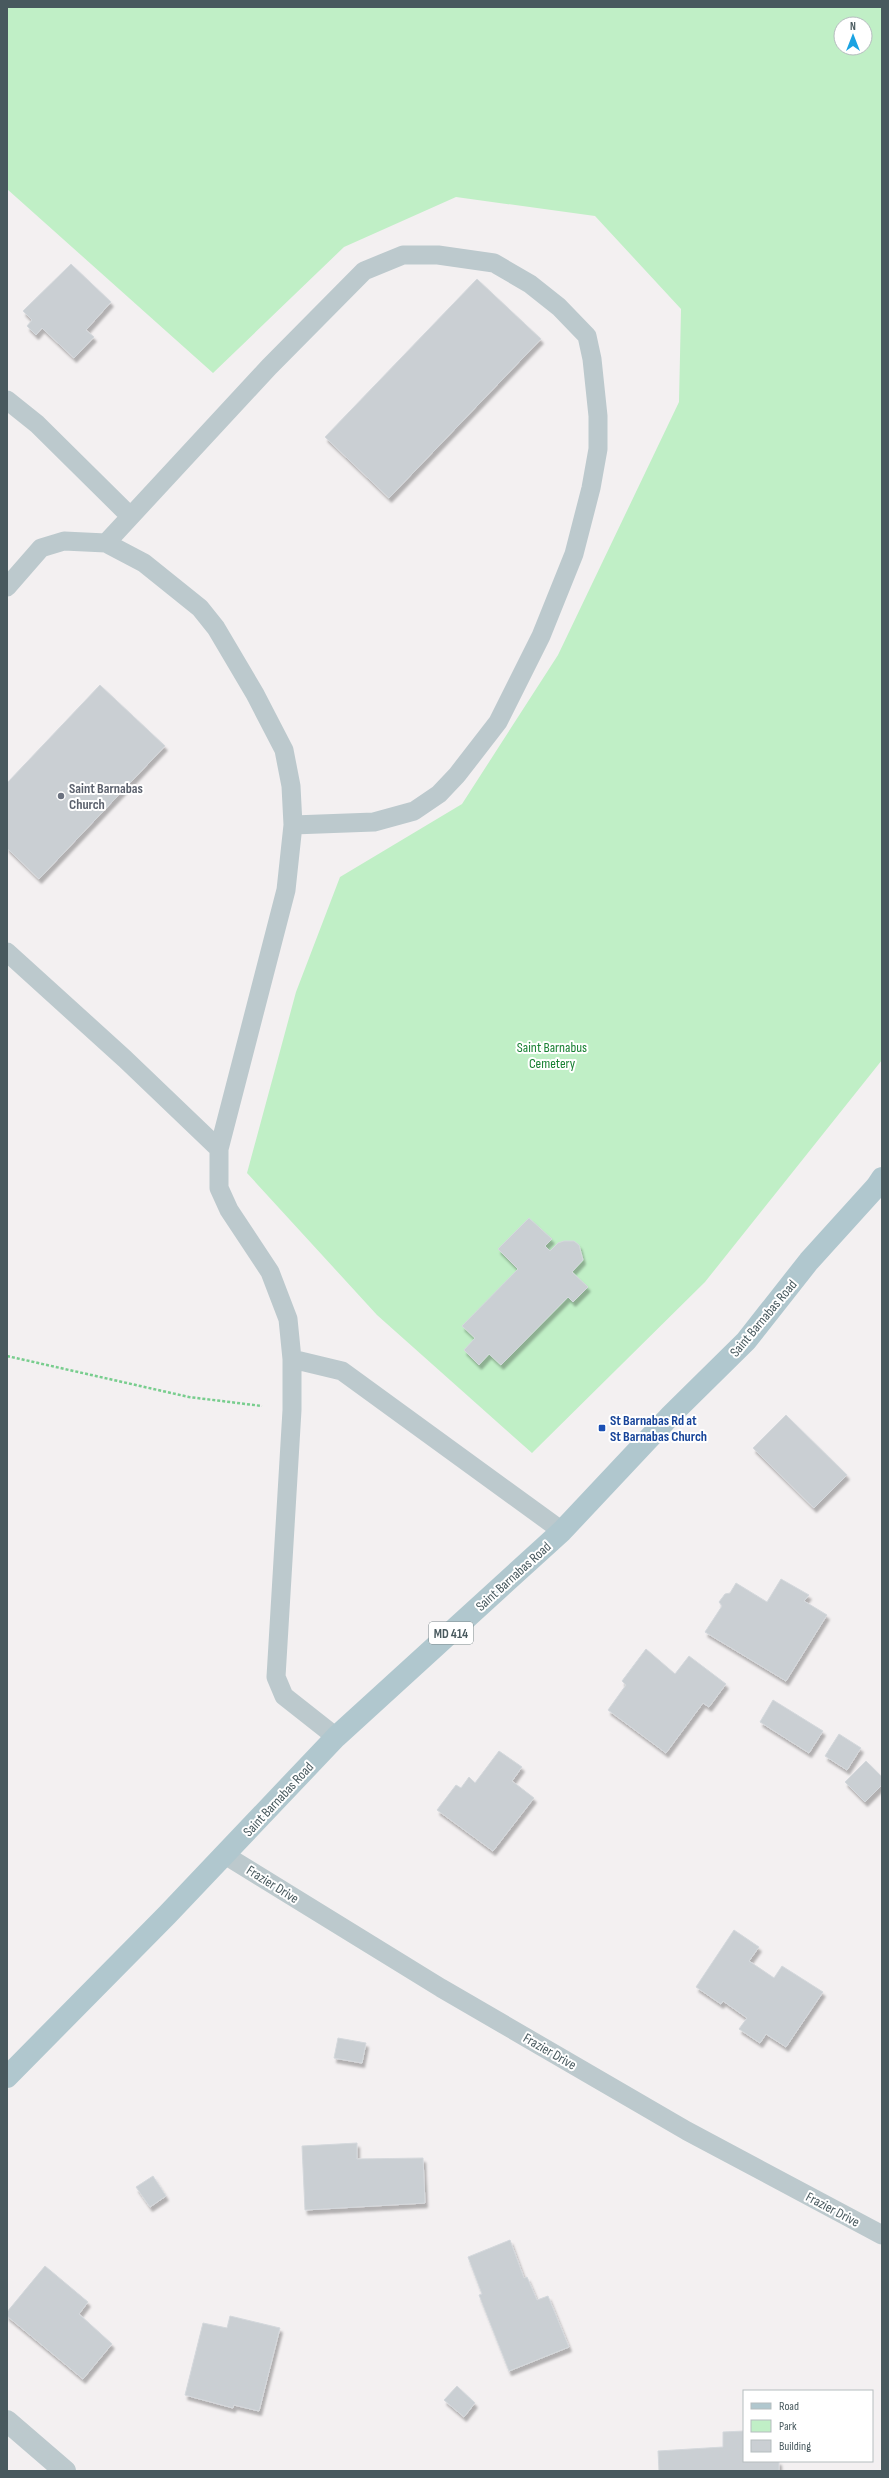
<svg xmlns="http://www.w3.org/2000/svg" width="889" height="2478" font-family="'Sofia Sans Condensed',sans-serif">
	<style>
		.green { fill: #c0efc6; fill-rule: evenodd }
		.building { fill: #cacfd3; stroke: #d4d8dc; filter: url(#shadow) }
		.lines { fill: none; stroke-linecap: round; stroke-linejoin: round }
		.path { stroke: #78cd8e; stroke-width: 2.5; stroke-dasharray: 3 2; stroke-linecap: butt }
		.lane { stroke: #bcc9cd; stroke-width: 19 }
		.street { stroke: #bcc9cd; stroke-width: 22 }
		.primary { stroke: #b0c7ce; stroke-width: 22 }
		.worship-dot { fill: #6b7280; stroke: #fff; stroke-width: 1.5 }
		.transit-dot { fill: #1a4fb4; stroke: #fff; stroke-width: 1.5 }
		.labels { text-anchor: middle; stroke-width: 4; stroke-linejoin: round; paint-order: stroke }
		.shield { fill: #fff; stroke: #7f8b8e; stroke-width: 1 }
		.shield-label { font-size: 13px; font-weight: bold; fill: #48595e }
		.worship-label { font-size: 14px; font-weight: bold; fill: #5b616d; stroke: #fff; text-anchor: start }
		.park-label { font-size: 14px; fill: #188032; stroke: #fff }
		.street-label { font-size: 14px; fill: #48595e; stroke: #fff }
		.transit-label { font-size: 14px; font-weight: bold; fill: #164399; stroke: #fff; text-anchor: start }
	</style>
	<defs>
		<filter id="shadow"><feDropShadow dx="2.5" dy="4.5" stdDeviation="1" flood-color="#0004"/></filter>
	</defs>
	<rect width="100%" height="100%" fill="#f3f0f1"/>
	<path class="green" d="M 7,7 L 882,7 L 882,1060 L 705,1282 L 532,1453 L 377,1315 L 247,1173 L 296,992 L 340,877 L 462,804 L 558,655 L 679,402 L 681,309 L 595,216 L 456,197 L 344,247 L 213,373 L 7,189 ZM 841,24 L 865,24 L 865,48 L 841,48 Z"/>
	<path class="building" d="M 71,264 L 111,302 L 86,330 L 94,337 L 74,358 L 42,328 L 36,335 L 27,326 L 32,320 L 23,311 Z
		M 477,279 L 541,339 L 389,498 L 325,437 Z
		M 100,685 L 165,746 L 39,879 L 7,848 L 7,783 Z
		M 529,1218 L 552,1239 L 545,1246 L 550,1251 L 558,1243 L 564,1241 L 574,1241 L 579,1245 L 583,1260 L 572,1272 L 588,1287 L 573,1302 L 568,1297 L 501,1365 L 489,1354 L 479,1365 L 464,1350 L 475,1338 L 462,1326 L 518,1269 L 498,1249 Z
		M 786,1415 L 847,1475 L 814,1508 L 753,1448 Z
		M 781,1579 L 809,1595 L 804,1601 L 827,1615 L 786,1681 L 705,1632 L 722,1606 L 719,1602 L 725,1594 L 730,1593 L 736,1583 L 767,1602 Z
		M 646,1649 L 675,1674 L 689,1656 L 726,1684 L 709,1707 L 703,1703 L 666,1753 L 608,1710 L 626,1685 L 622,1681 Z
		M 773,1700 L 823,1731 L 809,1753 L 760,1722 Z
		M 839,1734 L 861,1748 L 847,1770 L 825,1756 Z
		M 499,1751 L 522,1767 L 512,1781 L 534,1798 L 493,1851 L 437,1810 L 456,1785 L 461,1788 L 469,1777 L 475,1783 Z
		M 866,1761 L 882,1777 L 882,1785 L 865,1802 L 845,1782 Z
		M 734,1930 L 759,1947 L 749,1961 L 774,1978 L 782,1966 L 823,1992 L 786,2047 L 766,2034 L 760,2043 L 739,2029 L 747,2018 L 723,2001 L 721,2004 L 696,1987 Z
		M 338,2038 L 366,2043 L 362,2063 L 334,2058 Z
		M 357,2143 L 357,2159 L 423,2158 L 425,2203 L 305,2210 L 302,2146 Z
		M 153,2176 L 166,2196 L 150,2207 L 136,2187 Z
		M 510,2240 L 524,2278 L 527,2277 L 537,2300 L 548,2296 L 569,2347 L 509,2371 L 479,2295 L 482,2294 L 468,2257 Z
		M 45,2266 L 88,2302 L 79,2314 L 112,2344 L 83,2379 L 7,2316 L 7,2312 Z
		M 230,2316 L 280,2328 L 259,2411 L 234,2405 L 233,2408 L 185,2395 L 203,2323 L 227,2328 Z
		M 457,2386 L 475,2403 L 464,2417 L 444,2400 Z
		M 744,2431 L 744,2461 L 779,2461 L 779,2471 L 659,2471 L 658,2451 L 723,2447 L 723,2432 Z"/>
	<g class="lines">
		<path class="path" d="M 7,1356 L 189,1397 L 262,1406"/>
		<path class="lane" d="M 7,400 L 37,424 L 130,516
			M 106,543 L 144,563 L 200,608 L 216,628 L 255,694 L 284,750 L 291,786 L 293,825 L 286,890 L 219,1149
			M 7,587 L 41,548 L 64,541 L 106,543 L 269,367 L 364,271 L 403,255 L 438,255 L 494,263 L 530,284 L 559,307 L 587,336 L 592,359 L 598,416 L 598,449 L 591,488 L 574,554 L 541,636 L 498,722 L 457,775 L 439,794 L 414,811 L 374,822 L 293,825
			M 7,952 L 125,1059 L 219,1149 L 219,1188 L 229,1210 L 270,1272 L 288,1319 L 292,1359 L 292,1410 L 276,1677 L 284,1696 L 336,1737
			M 292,1359 L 342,1371 L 562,1531
			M 225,1855 L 441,1988 L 687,2131 L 882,2235"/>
		<path class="street" d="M 7,2421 L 65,2471"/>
		<path class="primary" d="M 7,2077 L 167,1915 L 336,1737 L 562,1531 L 671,1415 L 746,1341 L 809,1261 L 876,1187 L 882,1178"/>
	</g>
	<circle class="worship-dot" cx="61" cy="796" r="4"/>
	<rect class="transit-dot" x="598" y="1424" width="8" height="8" rx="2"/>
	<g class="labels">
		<rect class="shield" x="429" y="1622" width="44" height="22" rx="3"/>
		<g class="shield-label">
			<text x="451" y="1638">MD 414</text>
		</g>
		<g class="worship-label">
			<text x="69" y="793">Saint Barnabas<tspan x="69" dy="16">Church</tspan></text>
		</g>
		<g class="park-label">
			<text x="552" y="1052">Saint Barnabus<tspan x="552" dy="16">Cemetery</tspan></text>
		</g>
		<g class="street-label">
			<text transform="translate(763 1318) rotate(-50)" y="5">Saint Barnabas Road</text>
			<text transform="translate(513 1576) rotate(-42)" y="5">Saint Barnabas Road</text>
			<text transform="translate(278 1799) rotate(-47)" y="5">Saint Barnabas Road</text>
			<text transform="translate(273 1884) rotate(32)" y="5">Frazier Drive</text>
			<text transform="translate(550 2051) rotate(30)" y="5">Frazier Drive</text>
			<text transform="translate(833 2209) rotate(28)" y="5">Frazier Drive</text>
		</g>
		<g class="transit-label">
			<text x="610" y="1425">St Barnabas Rd at<tspan x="610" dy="16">St Barnabas Church</tspan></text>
		</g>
	</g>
	<rect width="889" height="2478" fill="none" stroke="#48595e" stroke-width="16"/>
	<rect x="743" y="2390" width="130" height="72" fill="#ffffff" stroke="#b6bdbf"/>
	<rect x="751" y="2403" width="20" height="6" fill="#b0c7ce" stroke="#b6bdbf"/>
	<text x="779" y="2410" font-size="12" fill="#48595e">Road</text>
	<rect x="751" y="2420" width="20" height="12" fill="#c0efc6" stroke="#b6bdbf"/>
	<text x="779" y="2430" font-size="12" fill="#48595e">Park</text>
	<rect x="751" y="2440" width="20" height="12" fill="#cacfd3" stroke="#b6bdbf"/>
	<text x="779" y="2450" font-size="12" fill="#48595e">Building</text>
	<g transform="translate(853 36)"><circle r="19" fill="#ffffff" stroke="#b6bdbf"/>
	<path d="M0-3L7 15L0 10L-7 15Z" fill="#1ba3e2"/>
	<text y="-6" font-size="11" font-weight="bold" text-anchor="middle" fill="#48595e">N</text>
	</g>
</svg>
